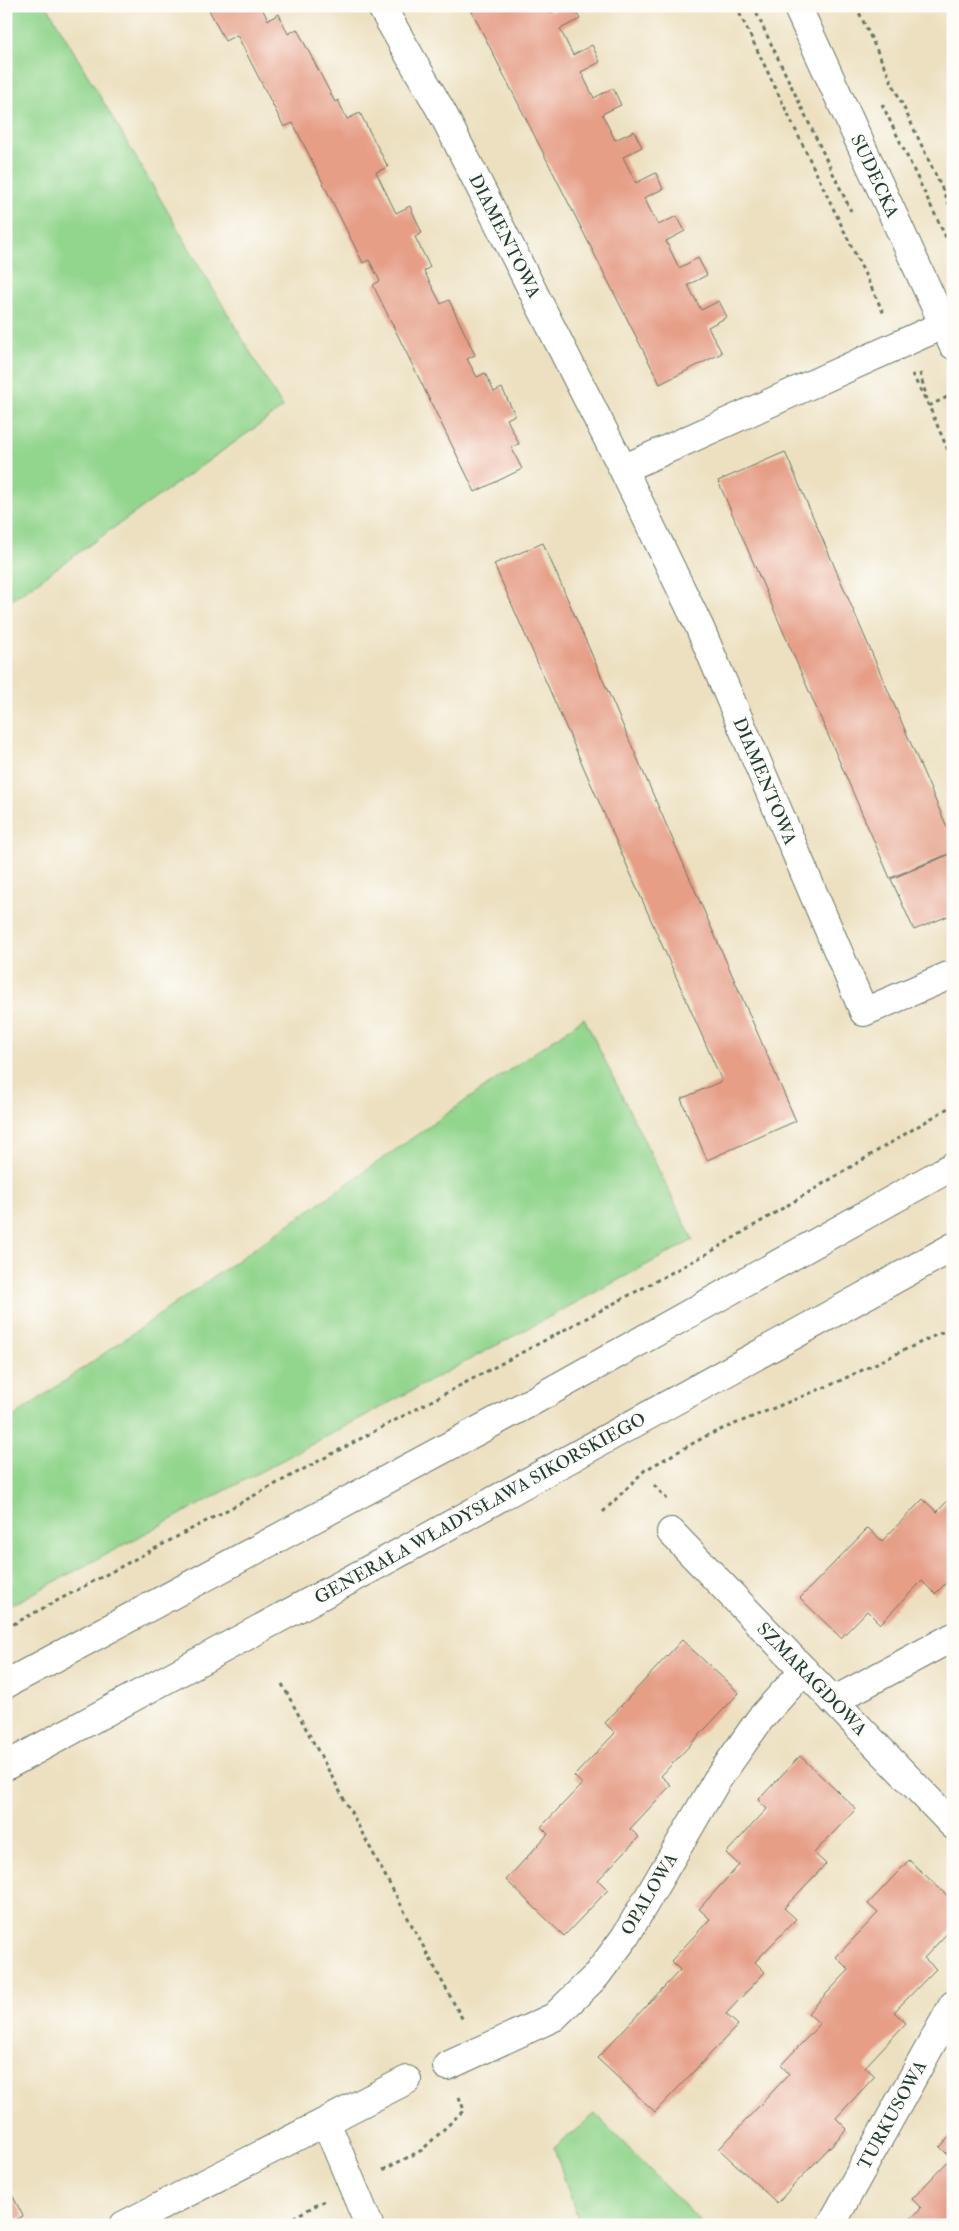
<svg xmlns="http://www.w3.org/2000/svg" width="959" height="2231" font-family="'IM FELL Double Pica',serif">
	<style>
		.green { fill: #92d58d; stroke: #588960 }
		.building { fill: #e69e87 }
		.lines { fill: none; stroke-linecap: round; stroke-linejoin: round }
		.minor-casing { stroke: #677665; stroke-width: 30 }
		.tertiary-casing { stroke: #677665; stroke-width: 30 }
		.path { stroke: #677665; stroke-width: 3; stroke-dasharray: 4 4; stroke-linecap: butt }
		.minor { stroke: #fff; stroke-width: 28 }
		.tertiary { stroke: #fff; stroke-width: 28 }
		.labels { text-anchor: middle; stroke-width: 4; stroke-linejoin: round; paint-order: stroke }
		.street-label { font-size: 18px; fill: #1f3d34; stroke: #fdfcf7 }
	</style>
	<rect width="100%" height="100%" fill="#fdfcf7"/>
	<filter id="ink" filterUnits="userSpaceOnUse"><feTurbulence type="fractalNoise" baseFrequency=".02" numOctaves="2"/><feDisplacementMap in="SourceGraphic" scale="10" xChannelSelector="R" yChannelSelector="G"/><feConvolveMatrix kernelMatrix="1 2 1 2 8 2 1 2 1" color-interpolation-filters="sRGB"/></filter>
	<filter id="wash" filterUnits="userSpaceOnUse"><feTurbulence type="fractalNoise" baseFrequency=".0096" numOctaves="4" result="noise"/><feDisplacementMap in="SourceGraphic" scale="20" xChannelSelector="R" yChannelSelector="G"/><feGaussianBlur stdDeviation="1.12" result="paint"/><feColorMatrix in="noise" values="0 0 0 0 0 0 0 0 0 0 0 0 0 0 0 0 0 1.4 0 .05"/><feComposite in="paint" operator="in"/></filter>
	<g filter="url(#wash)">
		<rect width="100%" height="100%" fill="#ece0c0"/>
		<path class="green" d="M 6,6 L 47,6 L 283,408 L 6,604 Z
			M 584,1018 L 693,1240 L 6,1608 L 6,1422 Z
			M 595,2114 L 704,2225 L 580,2225 L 554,2148 Z"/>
		<g id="blocks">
			<path class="building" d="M 207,6 L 261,6 L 268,20 L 279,14 L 288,34 L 297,29 L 335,102 L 338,100 L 347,119 L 360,113 L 388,167 L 376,172 L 396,213 L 410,206 L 422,233 L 415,237 L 430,267 L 424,271 L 441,304 L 449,300 L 475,355 L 467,359 L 477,377 L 485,373 L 494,392 L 502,388 L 515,415 L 507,419 L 519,444 L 511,447 L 522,469 L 475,492 L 373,285 L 380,281 L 369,260 L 363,263 L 293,123 L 284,127 L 237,35 L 225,41 Z
				M 469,6 L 548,6 L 551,12 L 563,6 L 573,6 L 580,19 L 560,29 L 573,55 L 592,45 L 600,62 L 581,72 L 594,98 L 613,88 L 621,105 L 602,114 L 615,140 L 634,131 L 642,147 L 623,157 L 636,183 L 656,173 L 663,189 L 644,198 L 658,225 L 677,216 L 685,231 L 666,241 L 679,268 L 698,258 L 707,275 L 688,285 L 701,310 L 719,301 L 727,317 L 708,327 L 722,353 L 660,384 Z
				M 785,452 L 953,841 L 953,852 L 890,878 L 718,481 Z
				M 543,543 L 796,1121 L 707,1160 L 681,1099 L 722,1081 L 494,564 Z
				M 953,853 L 953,914 L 914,930 L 891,879 Z
				M 953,1495 L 953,1576 L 935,1594 L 922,1581 L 880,1624 L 867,1611 L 841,1638 L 800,1598 L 868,1528 L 882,1541 L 923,1499 L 937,1512 Z
				M 682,1640 L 739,1693 L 661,1776 L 671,1785 L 630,1829 L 639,1837 L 598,1880 L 608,1890 L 564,1936 L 506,1880 L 548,1834 L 541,1827 L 582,1784 L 574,1776 L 615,1733 L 605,1723 Z
				M 800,1756 L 856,1809 L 814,1853 L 826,1864 L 784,1908 L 796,1919 L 755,1962 L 765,1972 L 726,2014 L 738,2025 L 655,2112 L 597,2058 L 680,1970 L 671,1961 L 710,1919 L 699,1909 L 739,1865 L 726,1853 L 767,1809 L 758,1800 Z
				M 909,1860 L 953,1901 L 953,1927 L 924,1958 L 936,1969 L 894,2012 L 906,2023 L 865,2067 L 875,2076 L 836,2118 L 847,2129 L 777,2203 L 719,2149 L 789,2074 L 781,2065 L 820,2024 L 808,2013 L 849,1970 L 836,1957 L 878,1913 L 868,1904 Z
				M 953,2133 L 953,2225 L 905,2225 L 921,2208 L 912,2199 L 951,2158 L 940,2147 Z
				M 6,2183 L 23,2216 L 6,2225 Z"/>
		</g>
	</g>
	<g filter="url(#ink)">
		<use href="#blocks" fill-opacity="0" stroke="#677665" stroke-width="1"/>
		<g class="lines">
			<defs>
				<path id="minor" d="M 381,6 L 443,114 L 623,469 L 699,626 L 864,1012 L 948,976
					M 623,469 L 943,325
					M 671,1532 L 953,1825
					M 833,1701 L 953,1637
					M 447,2066 L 554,2017 L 596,1976 L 625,1937 L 717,1780 L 760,1719 L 804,1670
					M 326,2122 L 369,2225
					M 124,2225 L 407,2080
					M 831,2225 L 953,2005"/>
				<path id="tertiary" d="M 797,6 L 953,345
					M 6,1684 L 533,1401 L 953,1166
					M 6,1766 L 383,1562 L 953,1247"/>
			</defs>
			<use href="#minor" class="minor-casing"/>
			<use href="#tertiary" class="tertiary-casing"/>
			<path class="path" d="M 736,6 L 884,314
				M 753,6 L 851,211
				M 856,6 L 953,212
				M 882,104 L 953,252
				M 920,373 L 927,399
				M 912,374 L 929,406 L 953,462
				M 929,406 L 953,394
				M 654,1485 L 667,1499
				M 603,1512 L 645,1470 L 708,1435 L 835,1383 L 953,1327
				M 6,1628 L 712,1251 L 953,1105
				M 282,1684 L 464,2022
				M 383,2170 L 422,2150 L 464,2110 L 459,2097
				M 279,2225 L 324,2201"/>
			<use href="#minor" class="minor"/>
			<use href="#tertiary" class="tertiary"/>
		</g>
	</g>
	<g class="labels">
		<g class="street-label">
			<text transform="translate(875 176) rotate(65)" y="6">SUDECKA</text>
			<text transform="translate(505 236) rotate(63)" y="6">DIAMENTOWA</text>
			<text transform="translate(765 781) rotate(67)" y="6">DIAMENTOWA</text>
			<text transform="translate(480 1508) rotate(-29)" y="6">GENERAŁA WŁADYSŁAWA SIKORSKIEGO</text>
			<text transform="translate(812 1679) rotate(46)" y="6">SZMARAGDOWA</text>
			<text transform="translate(649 1894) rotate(-59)" y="6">OPALOWA</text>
			<text transform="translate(892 2115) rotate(-61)" y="6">TURKUSOWA</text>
		</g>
	</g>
	<rect width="959" height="2231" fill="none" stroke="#fdfcf7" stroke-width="25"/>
</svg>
